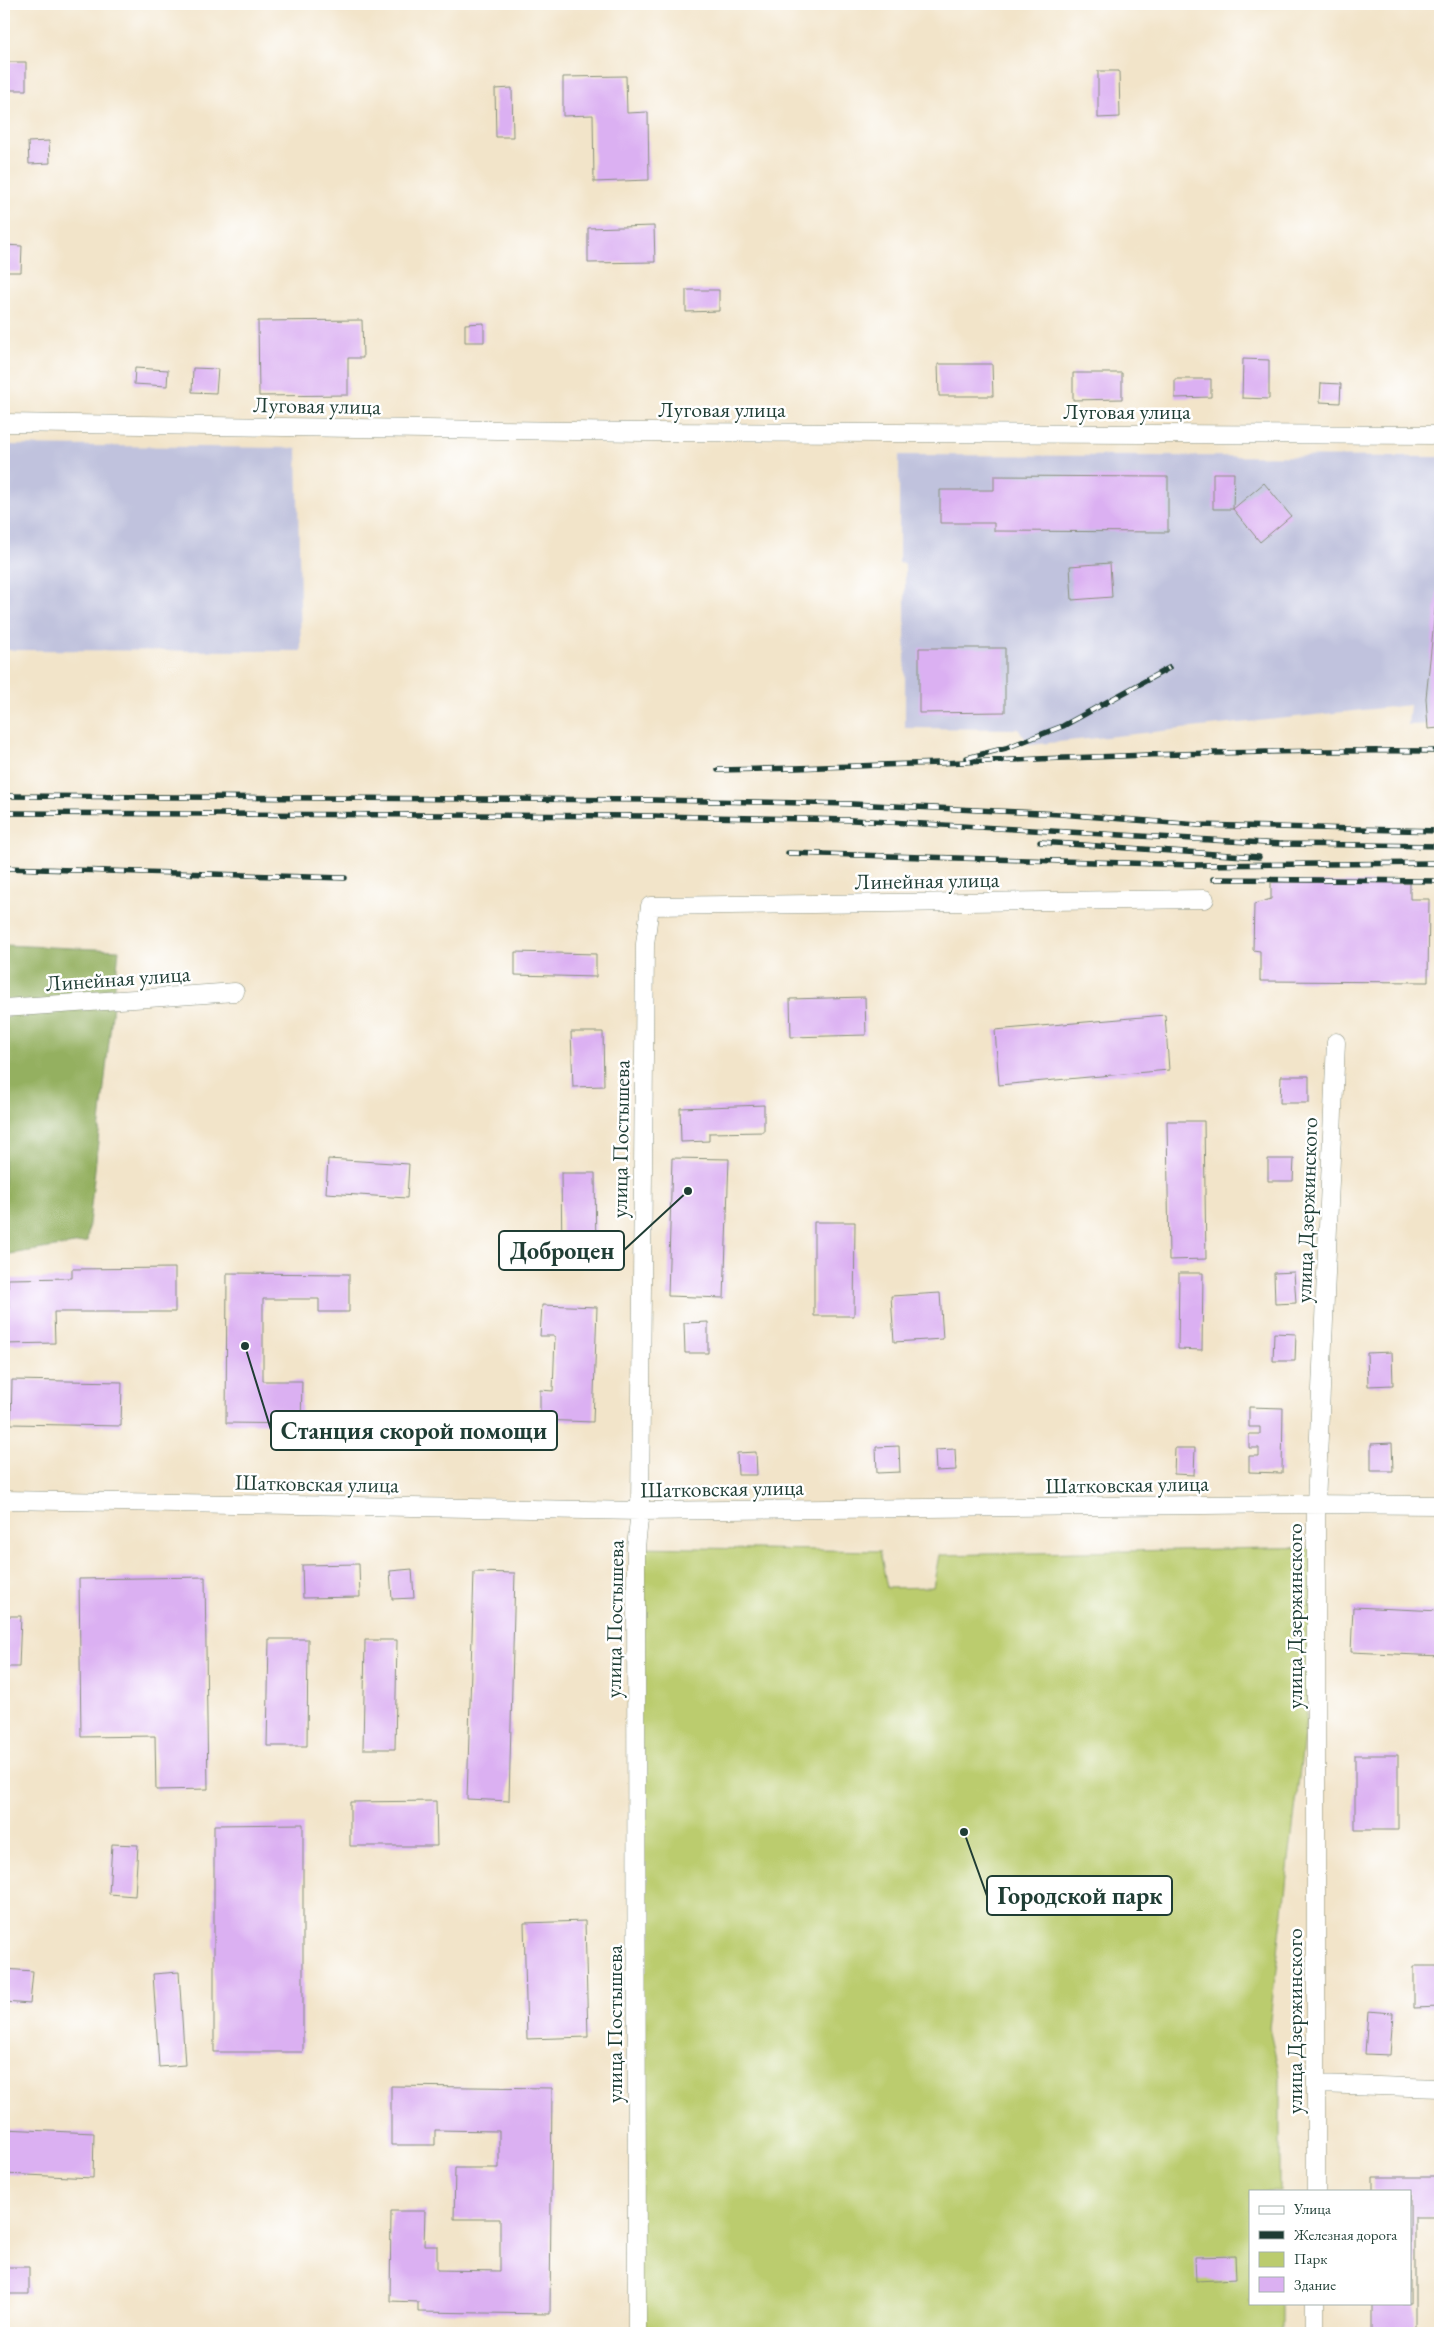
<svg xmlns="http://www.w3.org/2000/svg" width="1444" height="2337" font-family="'EB Garamond',serif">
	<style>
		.industrial { fill: #c0c2dd }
		.green { fill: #bbcc6e; stroke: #6d8451 }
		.forest { fill: #94b061; stroke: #5a764a }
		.building { fill: #dbb0f2 }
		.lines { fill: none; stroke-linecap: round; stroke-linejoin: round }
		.street-casing { stroke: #88907e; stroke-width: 19 }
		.street { stroke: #fff; stroke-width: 18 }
		.rail-casing { stroke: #1f3d34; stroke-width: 5.5 }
		.rail { stroke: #fff; stroke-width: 4; stroke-dasharray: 11; stroke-linecap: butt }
		.labels { text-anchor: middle; stroke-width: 5; stroke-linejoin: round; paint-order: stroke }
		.street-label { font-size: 22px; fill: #1f3d34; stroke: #fff }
		.leader { fill: none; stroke: #1f3d34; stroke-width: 2 }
		.callout-dot { fill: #1f3d34; stroke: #fff; stroke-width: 2 }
		.callout { fill: #fff; stroke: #1f3d34; stroke-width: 2 }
		.callout-label { font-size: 24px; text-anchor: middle; font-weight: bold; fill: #1f3d34 }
	</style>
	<rect width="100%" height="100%" fill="#fff"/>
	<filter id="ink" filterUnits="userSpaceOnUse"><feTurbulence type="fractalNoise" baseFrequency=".02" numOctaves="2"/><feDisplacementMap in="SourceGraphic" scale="10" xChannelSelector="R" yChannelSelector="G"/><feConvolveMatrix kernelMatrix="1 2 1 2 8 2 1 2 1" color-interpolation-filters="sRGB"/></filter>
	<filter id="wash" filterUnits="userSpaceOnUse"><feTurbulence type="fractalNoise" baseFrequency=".0096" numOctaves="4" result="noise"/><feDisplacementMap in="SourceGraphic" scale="20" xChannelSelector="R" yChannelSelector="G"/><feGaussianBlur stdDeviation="1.12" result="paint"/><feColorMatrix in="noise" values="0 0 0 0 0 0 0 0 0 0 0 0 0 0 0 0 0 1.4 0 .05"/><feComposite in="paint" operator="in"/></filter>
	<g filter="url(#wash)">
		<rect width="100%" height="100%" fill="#f2e4c9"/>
		<path class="industrial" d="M 4,445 L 297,448 L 301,651 L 4,650 Z
			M 899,455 L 1440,457 L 1440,724 L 1408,725 L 1410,705 L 1030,745 L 1018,729 L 905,728 L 905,564 L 899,563 Z"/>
		<path class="green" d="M 636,1547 L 880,1551 L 887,1588 L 933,1587 L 939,1555 L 1316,1547 L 1316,1635 L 1269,2028 L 1280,2076 L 1280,2191 L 1250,2191 L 1250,2303 L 1281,2303 L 1281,2333 L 637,2333 Z"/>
		<path class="forest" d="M 4,945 L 119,950 L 87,1242 L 4,1255 Z"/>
		<g id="blocks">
			<path class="building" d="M 4,62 L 26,62 L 26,90 L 4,90 Z
				M 1098,71 L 1119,71 L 1120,117 L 1098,118 Z
				M 626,76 L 627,113 L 648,112 L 649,180 L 594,182 L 593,115 L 563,116 L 563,77 Z
				M 512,88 L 513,137 L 496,137 L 495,89 Z
				M 49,141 L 50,163 L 29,164 L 28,142 Z
				M 654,226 L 655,262 L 588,263 L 588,228 Z
				M 4,245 L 22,246 L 21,272 L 4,272 Z
				M 686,290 L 719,290 L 719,311 L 686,312 Z
				M 362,320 L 363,358 L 348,358 L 348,395 L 259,396 L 258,321 Z
				M 484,323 L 484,342 L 465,342 L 465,324 Z
				M 1243,359 L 1269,360 L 1269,399 L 1242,398 Z
				M 938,364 L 992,364 L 993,396 L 939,396 Z
				M 135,368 L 168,370 L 167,386 L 134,384 Z
				M 193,368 L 218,369 L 216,393 L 192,392 Z
				M 1073,373 L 1122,373 L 1122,399 L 1073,400 Z
				M 1175,379 L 1211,379 L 1211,397 L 1175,398 Z
				M 1321,383 L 1341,384 L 1340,403 L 1320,402 Z
				M 1213,473 L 1234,473 L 1233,509 L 1213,509 Z
				M 994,476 L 1168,477 L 1168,532 L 994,531 L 994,523 L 940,523 L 940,490 L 994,490 Z
				M 1264,483 L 1291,516 L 1260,542 L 1233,509 Z
				M 1110,563 L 1112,597 L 1072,600 L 1070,566 Z
				M 1439,573 L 1440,728 L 1428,729 L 1426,698 Z
				M 919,648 L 1005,648 L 1005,712 L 919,713 Z
				M 1271,882 L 1410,883 L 1410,899 L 1429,899 L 1428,982 L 1260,981 L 1260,951 L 1253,950 L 1254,904 L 1271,899 Z
				M 515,952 L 596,954 L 596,977 L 515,975 Z
				M 865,997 L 866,1035 L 791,1037 L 790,999 Z
				M 1165,1015 L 1169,1070 L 999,1085 L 995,1030 Z
				M 571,1032 L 603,1032 L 604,1086 L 573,1087 Z
				M 1281,1076 L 1309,1076 L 1309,1103 L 1280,1103 Z
				M 764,1105 L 764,1132 L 709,1133 L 709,1141 L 681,1142 L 680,1108 Z
				M 1167,1121 L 1204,1121 L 1206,1259 L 1169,1260 Z
				M 672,1158 L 729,1159 L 724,1298 L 668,1296 Z
				M 328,1159 L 409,1164 L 407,1198 L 326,1193 Z
				M 1268,1159 L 1294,1159 L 1293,1181 L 1268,1181 Z
				M 561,1173 L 595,1173 L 596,1256 L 562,1256 Z
				M 814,1222 L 855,1222 L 854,1316 L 814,1316 Z
				M 175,1268 L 175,1312 L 54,1312 L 55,1343 L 4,1344 L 4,1315 L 9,1315 L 8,1279 L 72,1278 L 72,1269 Z
				M 1294,1272 L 1296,1303 L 1275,1304 L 1274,1273 Z
				M 227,1273 L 349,1274 L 349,1312 L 319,1312 L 319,1299 L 263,1299 L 263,1381 L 302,1381 L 301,1424 L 226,1423 Z
				M 1179,1273 L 1203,1273 L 1202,1350 L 1178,1349 Z
				M 940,1293 L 943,1339 L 894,1342 L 891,1296 Z
				M 542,1305 L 597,1307 L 593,1422 L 540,1420 L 540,1390 L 553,1391 L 555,1336 L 540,1336 Z
				M 708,1322 L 708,1353 L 685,1353 L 684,1323 Z
				M 1274,1333 L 1296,1334 L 1295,1361 L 1273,1361 Z
				M 1392,1352 L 1393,1385 L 1368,1386 L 1367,1353 Z
				M 12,1380 L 122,1382 L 121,1426 L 11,1424 Z
				M 1249,1407 L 1283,1408 L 1282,1473 L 1249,1472 L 1249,1456 L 1259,1456 L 1259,1448 L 1249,1448 L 1249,1434 L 1260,1434 L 1260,1427 L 1249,1427 Z
				M 1392,1443 L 1393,1471 L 1371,1471 L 1371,1444 Z
				M 899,1446 L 900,1472 L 877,1473 L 876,1447 Z
				M 1175,1448 L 1195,1448 L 1194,1475 L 1174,1474 Z
				M 955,1449 L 956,1470 L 936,1471 L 935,1450 Z
				M 756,1452 L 757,1475 L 738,1475 L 737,1453 Z
				M 359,1564 L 360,1597 L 303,1598 L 302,1565 Z
				M 412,1569 L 414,1598 L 392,1599 L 390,1571 Z
				M 474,1572 L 515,1573 L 509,1801 L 467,1799 Z
				M 205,1577 L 208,1789 L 156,1790 L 155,1736 L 81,1737 L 79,1579 Z
				M 1353,1607 L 1440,1611 L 1440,1656 L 1351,1652 Z
				M 4,1616 L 21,1616 L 19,1667 L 4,1667 Z
				M 269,1639 L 308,1639 L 307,1746 L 267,1746 Z
				M 365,1640 L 397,1640 L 395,1749 L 363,1749 Z
				M 1355,1755 L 1398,1755 L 1398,1830 L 1355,1830 Z
				M 436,1801 L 437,1846 L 350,1846 L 350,1802 Z
				M 303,1824 L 303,2052 L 214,2052 L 214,1825 Z
				M 112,1844 L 138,1845 L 135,1896 L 109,1894 Z
				M 585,1921 L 588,2037 L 527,2039 L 524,1923 Z
				M 1414,1966 L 1440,1966 L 1440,2007 L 1414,2008 Z
				M 4,1969 L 33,1971 L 30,2004 L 4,2002 Z
				M 179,1972 L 185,2065 L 159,2067 L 153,1974 Z
				M 1368,2011 L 1393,2013 L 1390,2055 L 1365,2054 Z
				M 391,2086 L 552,2088 L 550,2314 L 418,2312 L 418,2302 L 390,2301 L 391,2211 L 425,2211 L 424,2246 L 437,2246 L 437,2270 L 500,2271 L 500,2219 L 454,2219 L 455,2168 L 499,2168 L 499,2131 L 435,2130 L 435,2145 L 391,2145 Z
				M 4,2129 L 94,2133 L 93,2178 L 4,2174 Z
				M 1373,2177 L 1440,2177 L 1440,2217 L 1415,2217 L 1415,2333 L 1372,2333 L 1372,2303 L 1410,2303 L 1410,2191 L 1373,2191 Z
				M 1235,2256 L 1236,2279 L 1196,2281 L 1195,2257 Z
				M 4,2267 L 29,2267 L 29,2294 L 4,2294 Z"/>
		</g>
	</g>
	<g filter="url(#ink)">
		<use href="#blocks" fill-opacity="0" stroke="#88907e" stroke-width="1"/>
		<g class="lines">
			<defs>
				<path id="street" d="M 4,423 L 644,432 L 1440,435
					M 4,1008 L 235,992
					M 4,1500 L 640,1511 L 1296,1504 L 1440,1505
					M 1317,2084 L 1440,2088
					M 1316,2191 L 1316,1505 L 1336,1042
					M 637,2333 L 636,1547 L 640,1511 L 645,944 L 650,906 L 1205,899
					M 1315,2333 L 1315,2303"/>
			</defs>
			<use href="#street" class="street-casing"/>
			<use href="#street" class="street"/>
			<defs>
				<path id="rail" d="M 967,758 L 1006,748 L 1063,726 L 1169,668
					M 718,770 C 958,765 1199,748 1440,751
					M 4,796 L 654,800 L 852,804 L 1060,814 L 1198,825 L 1440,831
					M 4,813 L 654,816 L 852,820 L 1283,844 L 1440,846
					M 1040,842 L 1259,857
					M 788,853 L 1193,865 L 1440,863
					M 4,868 L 345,878
					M 1213,879 L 1440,881"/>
			</defs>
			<use href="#rail" class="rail-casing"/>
			<use href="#rail" class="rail"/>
		</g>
	</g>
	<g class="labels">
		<g class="street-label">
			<text transform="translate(317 405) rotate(1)" y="8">Луговая улица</text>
			<text x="722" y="417">Луговая улица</text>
			<text x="1127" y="419">Луговая улица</text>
			<text transform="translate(927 880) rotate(-1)" y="8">Линейная улица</text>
			<text transform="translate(118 978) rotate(-4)" y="8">Линейная улица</text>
			<text transform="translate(620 1139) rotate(-89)" y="8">улица Постышева</text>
			<text transform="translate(1306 1210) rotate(-88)" y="8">улица Дзержинского</text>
			<text transform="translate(317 1483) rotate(1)" y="8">Шатковская улица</text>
			<text transform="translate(1127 1484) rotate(-1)" y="8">Шатковская улица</text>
			<text transform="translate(722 1488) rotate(-1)" y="8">Шатковская улица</text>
			<text transform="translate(1294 1616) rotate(-90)" y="8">улица Дзержинского</text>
			<text transform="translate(614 1619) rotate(-89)" y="8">улица Постышева</text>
			<text transform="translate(1294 2021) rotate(-90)" y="8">улица Дзержинского</text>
			<text transform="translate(614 2024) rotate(-90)" y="8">улица Постышева</text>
		</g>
	</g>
	<path class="leader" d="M688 1191L624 1250M245 1346L271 1430M964 1832L987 1896"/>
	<g class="callout-dot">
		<circle cx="688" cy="1191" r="5"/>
		<circle cx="245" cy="1346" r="5"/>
		<circle cx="964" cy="1832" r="5"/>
	</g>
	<g class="callout">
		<rect x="499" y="1231" width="125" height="39" rx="5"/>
		<rect x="271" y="1411" width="286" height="39" rx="5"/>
		<rect x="987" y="1876" width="185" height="39" rx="5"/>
	</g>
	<g class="callout-label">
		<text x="562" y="1259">Доброцен</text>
		<text x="414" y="1439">Станция скорой помощи</text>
		<text x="1080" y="1904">Городской парк</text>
	</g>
	<rect width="1444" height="2337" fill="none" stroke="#fff" stroke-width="20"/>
	<rect x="1249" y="2190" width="162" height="115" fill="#ffffff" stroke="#a5b1ae"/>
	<rect x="1259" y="2206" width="25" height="8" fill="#ffffff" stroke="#a5b1ae"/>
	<text x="1294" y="2214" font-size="15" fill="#1f3d34">Улица</text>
	<rect x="1259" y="2231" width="25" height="8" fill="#1f3d34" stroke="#a5b1ae"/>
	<text x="1294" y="2240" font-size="15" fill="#1f3d34">Железная дорога</text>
	<rect x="1259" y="2252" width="25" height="15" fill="#bbcc6e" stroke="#a5b1ae"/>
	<text x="1294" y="2264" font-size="15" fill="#1f3d34">Парк</text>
	<rect x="1259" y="2277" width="25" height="15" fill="#dbb0f2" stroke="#a5b1ae"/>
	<text x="1294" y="2290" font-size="15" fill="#1f3d34">Здание</text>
</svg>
